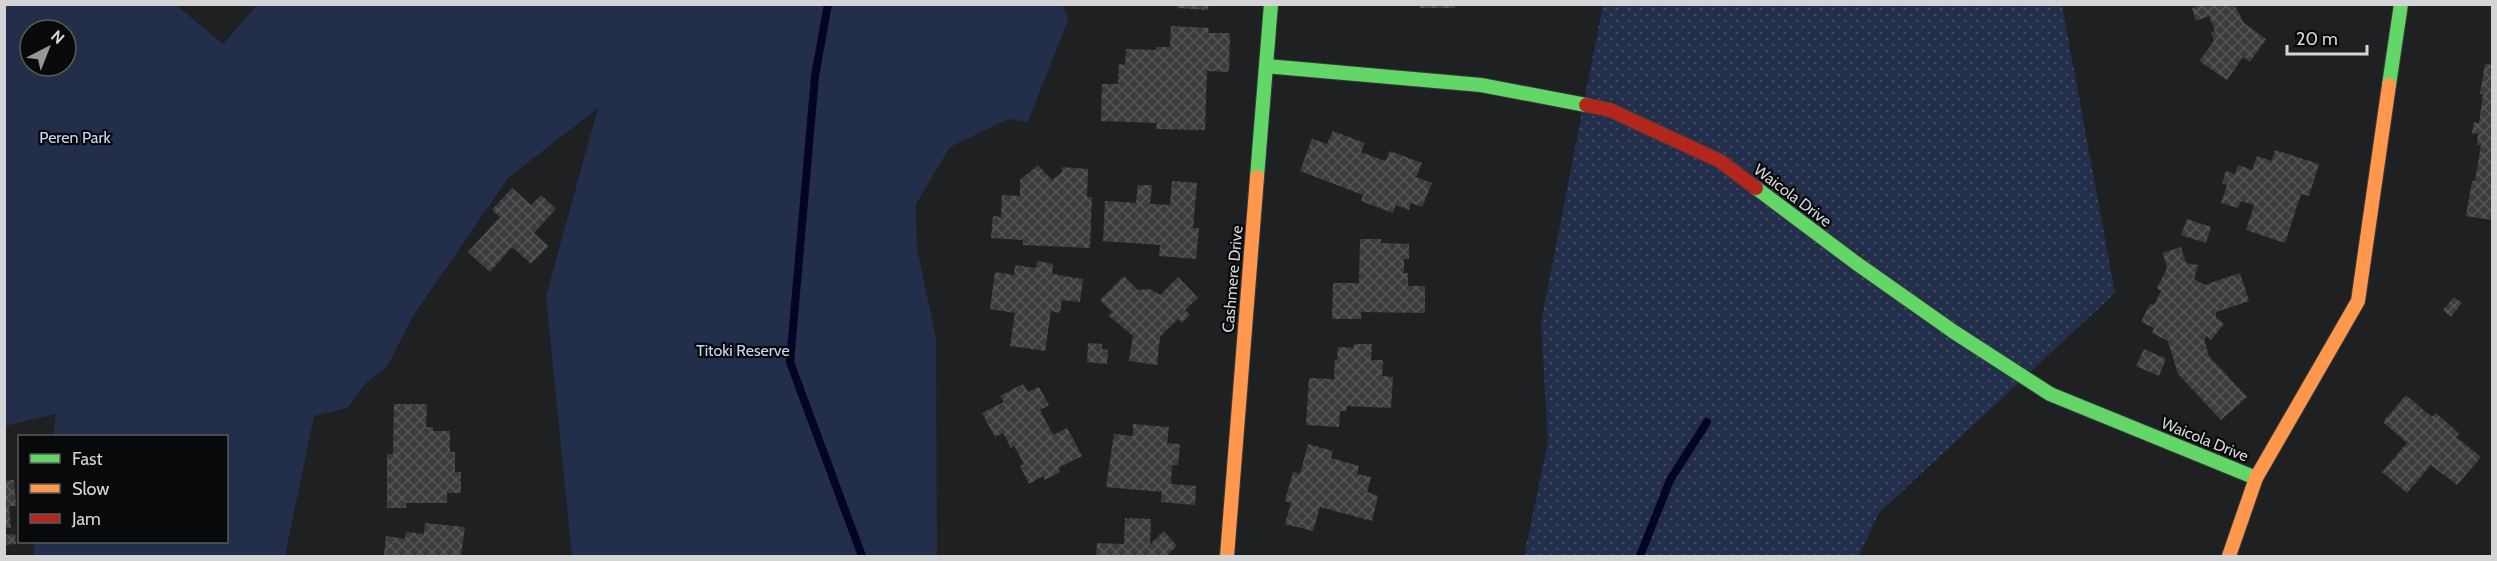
<svg xmlns="http://www.w3.org/2000/svg" width="2497" height="561" font-family="Cabin,sans-serif">
	<style>
		.grass { fill: url(#grass-dots) }
		.park { fill: #222e4a; fill-rule: evenodd }
		.lines { fill: none; stroke-linecap: round; stroke-linejoin: round }
		.stream { stroke: #040425; stroke-width: 8 }
		.building { fill: url(#building-cross-hatch) }
		.fast-casing { stroke: #393a3c; stroke-width: 16 }
		.slow-casing { stroke: #393a3c; stroke-width: 16 }
		.jam-casing { stroke: #393a3c; stroke-width: 16 }
		.fast { stroke: #63d668; stroke-width: 14 }
		.slow { stroke: #ff974d; stroke-width: 14 }
		.jam { stroke: #b3261e; stroke-width: 14 }
		.labels { text-anchor: middle; stroke-width: 4.5; stroke-linejoin: round; paint-order: stroke }
		.park-label { font-size: 16px; fill: #c8d6f3; stroke: #08090a }
		.street-label { font-size: 16px; fill: #d3d5d7; stroke: #08090a }
	</style>
	<defs>
		<pattern id="grass-dots" width="8" height="8" patternUnits="userSpaceOnUse" patternTransform="scale(1.5)"><rect width="8" height="8" fill="#222e4a"/><path d="M2 2h.1M6 6h.1" fill="none" stroke="#414b63" stroke-width="1.8" stroke-linecap="round"/></pattern>
		<pattern id="building-cross-hatch" width="8" height="8" patternUnits="userSpaceOnUse" patternTransform="scale(1.5)"><rect width="8" height="8" fill="#3b3c3d"/><path d="M0 0l8 8M0 8l8-8" fill="none" stroke="#565758"/></pattern>
	</defs>
	<rect width="100%" height="100%" fill="#1e2022"/>
	<path class="grass" d="M 1603,5 L 2062,5 L 2115,293 L 1879,513 L 1859,556 L 1524,556 L 1548,442 L 1541,322 Z"/>
	<path class="park" d="M 257,5 L 1063,5 L 1068,20 L 1028,122 L 1008,119 L 950,147 L 916,204 L 917,249 L 936,338 L 937,556 L 572,556 L 546,296 L 598,108 L 508,178 L 413,316 L 387,367 L 366,383 L 347,408 L 314,416 L 285,556 L 33,556 L 35,542 L 226,542 L 226,436 L 53,436 L 56,414 L 5,426 L 5,5 L 176,5 L 223,44 ZM 30,30 L 66,30 L 66,66 L 30,66 Z"/>
	<g class="lines">
		<path class="stream" d="M 828,4 L 815,76 L 790,362 L 862,556
			M 1640,556 L 1670,480 L 1707,422"/>
	</g>
	<path class="building" d="M 1177,4 L 1209,4 L 1208,10 L 1177,8 Z
		M 1420,4 L 1455,4 L 1455,8 L 1420,8 Z
		M 2201,4 L 2234,4 L 2244,23 L 2266,39 L 2250,62 L 2243,57 L 2227,80 L 2199,61 L 2214,41 L 2211,33 L 2215,31 L 2209,16 L 2196,21 L 2192,8 Z
		M 1171,26 L 1209,28 L 1208,33 L 1230,33 L 1229,72 L 1207,71 L 1205,130 L 1156,129 L 1157,123 L 1101,121 L 1102,84 L 1118,84 L 1119,64 L 1125,65 L 1126,49 L 1156,50 L 1156,47 L 1170,47 Z
		M 2485,64 L 2492,65 L 2492,220 L 2466,216 L 2472,181 L 2475,181 L 2481,145 L 2477,145 L 2478,134 L 2472,133 L 2474,122 L 2479,123 L 2483,94 L 2480,94 Z
		M 1333,131 L 1365,143 L 1361,152 L 1385,161 L 1390,151 L 1422,163 L 1416,177 L 1432,183 L 1422,207 L 1411,203 L 1409,210 L 1396,205 L 1393,213 L 1361,201 L 1363,195 L 1300,171 L 1312,139 L 1327,144 Z
		M 2275,150 L 2319,164 L 2309,196 L 2301,194 L 2285,243 L 2246,230 L 2254,205 L 2241,201 L 2238,208 L 2221,203 L 2227,185 L 2222,183 L 2226,171 L 2235,174 L 2238,165 L 2252,170 L 2257,156 L 2272,161 Z
		M 1038,165 L 1052,180 L 1062,172 L 1062,167 L 1088,169 L 1087,197 L 1092,197 L 1090,248 L 1023,245 L 1023,240 L 991,238 L 993,216 L 1001,217 L 1002,195 L 1020,196 L 1020,180 Z
		M 1172,181 L 1197,183 L 1193,228 L 1199,228 L 1196,259 L 1159,256 L 1160,245 L 1103,241 L 1105,201 L 1136,203 L 1138,185 L 1152,185 L 1150,204 L 1170,205 Z
		M 512,188 L 531,205 L 541,195 L 556,209 L 534,233 L 548,246 L 531,264 L 512,247 L 490,272 L 468,252 L 500,217 L 492,210 Z
		M 2187,219 L 2211,227 L 2206,243 L 2181,235 Z
		M 1360,239 L 1381,239 L 1381,243 L 1409,244 L 1409,259 L 1404,259 L 1404,273 L 1408,273 L 1408,286 L 1425,286 L 1425,313 L 1361,312 L 1361,319 L 1332,319 L 1333,283 L 1359,283 Z
		M 2181,247 L 2186,263 L 2198,265 L 2194,279 L 2205,285 L 2240,273 L 2249,301 L 2216,312 L 2216,317 L 2224,324 L 2211,340 L 2207,336 L 2204,339 L 2209,356 L 2247,397 L 2221,420 L 2178,374 L 2168,341 L 2152,333 L 2154,328 L 2141,322 L 2150,304 L 2154,305 L 2161,291 L 2157,288 L 2167,268 L 2163,253 Z
		M 1037,261 L 1053,264 L 1052,274 L 1083,279 L 1080,302 L 1062,300 L 1060,313 L 1051,311 L 1045,351 L 1010,346 L 1015,313 L 990,309 L 995,272 L 1014,275 L 1015,265 L 1036,268 Z
		M 1124,276 L 1138,290 L 1150,289 L 1160,295 L 1178,277 L 1198,298 L 1185,310 L 1190,315 L 1182,323 L 1178,319 L 1160,337 L 1157,365 L 1129,361 L 1133,336 L 1108,315 L 1112,312 L 1100,300 Z
		M 2454,297 L 2462,303 L 2451,317 L 2443,310 Z
		M 1088,343 L 1102,344 L 1102,349 L 1108,350 L 1107,364 L 1087,362 Z
		M 1354,344 L 1372,344 L 1371,360 L 1383,360 L 1382,376 L 1393,377 L 1391,408 L 1347,406 L 1346,411 L 1340,411 L 1339,427 L 1306,425 L 1309,378 L 1334,379 L 1335,360 L 1337,360 L 1338,347 L 1354,348 Z
		M 2144,349 L 2166,359 L 2159,376 L 2136,366 Z
		M 1023,384 L 1028,392 L 1039,387 L 1049,405 L 1040,410 L 1053,435 L 1067,428 L 1082,456 L 1058,468 L 1060,472 L 1045,480 L 1043,476 L 1029,484 L 1020,466 L 1024,464 L 1014,446 L 1011,448 L 1003,433 L 995,437 L 982,413 L 1004,402 L 1000,396 Z
		M 2406,395 L 2432,417 L 2436,413 L 2459,433 L 2456,437 L 2481,457 L 2457,485 L 2431,465 L 2407,493 L 2382,472 L 2407,443 L 2383,422 Z
		M 394,404 L 427,404 L 426,427 L 433,427 L 433,431 L 450,431 L 450,452 L 455,452 L 455,472 L 461,472 L 461,493 L 447,493 L 447,503 L 406,503 L 406,508 L 387,508 L 387,454 L 393,454 Z
		M 1133,424 L 1169,427 L 1167,443 L 1180,444 L 1178,465 L 1172,465 L 1171,484 L 1196,486 L 1195,505 L 1161,502 L 1162,492 L 1106,487 L 1114,434 L 1133,436 Z
		M 1308,444 L 1333,451 L 1331,458 L 1359,466 L 1357,474 L 1371,477 L 1367,492 L 1378,496 L 1372,521 L 1320,507 L 1313,531 L 1285,524 L 1291,503 L 1285,501 L 1293,472 L 1300,474 Z
		M 14,480 L 16,506 L 9,506 L 11,528 L 4,528 L 4,481 Z
		M 1125,518 L 1151,519 L 1150,544 L 1164,531 L 1177,546 L 1166,556 L 1096,556 L 1097,543 L 1124,544 Z
		M 425,523 L 465,527 L 461,556 L 384,556 L 386,536 L 405,539 L 406,532 L 424,534 Z
		M 15,534 L 16,544 L 4,545 L 4,535 Z"/>
	<g class="lines">
		<defs>
			<path id="fast" d="M 1266,66 L 1481,85 L 1586,105
				M 2389,85 L 2401,4
				M 1257,177 L 1271,4
				M 1756,188 L 1856,263 L 1954,332 L 2050,394 L 2256,478"/>
			<path id="slow" d="M 1227,556 L 1257,177
				M 2229,556 L 2256,478 L 2358,301 L 2389,85"/>
			<path id="jam" d="M 1586,105 L 1610,110 L 1720,161 L 1756,188"/>
		</defs>
		<use href="#fast" class="fast-casing"/>
		<use href="#slow" class="slow-casing"/>
		<use href="#jam" class="jam-casing"/>
		<use href="#fast" class="fast"/>
		<use href="#slow" class="slow"/>
		<use href="#jam" class="jam"/>
	</g>
	<g class="labels">
		<g class="park-label">
			<text x="75" y="143">Peren Park</text>
			<text x="743" y="356">Titoki Reserve</text>
		</g>
		<g class="street-label">
			<text transform="translate(1793 195) rotate(37)" y="6">Waicola Drive</text>
			<text transform="translate(1232 279) rotate(-85)" y="6">Cashmere Drive</text>
			<text transform="translate(2205 439) rotate(22)" y="6">Waicola Drive</text>
		</g>
	</g>
	<rect width="2497" height="561" fill="none" stroke="#d3d5d7" stroke-width="12"/>
	<rect x="18" y="435" width="210" height="108" fill="#08090a" stroke="#595b5c" stroke-width="1.5"/>
	<rect x="30" y="454" width="30" height="9" fill="#63d668" stroke="#595b5c" stroke-width="1.5"/>
	<text x="72" y="465" font-size="18" fill="#d3d5d7">Fast</text>
	<rect x="30" y="484" width="30" height="9" fill="#ff974d" stroke="#595b5c" stroke-width="1.5"/>
	<text x="72" y="495" font-size="18" fill="#d3d5d7">Slow</text>
	<rect x="30" y="514" width="30" height="9" fill="#b3261e" stroke="#595b5c" stroke-width="1.5"/>
	<text x="72" y="525" font-size="18" fill="#d3d5d7">Jam</text>
	<g transform="translate(48 48) rotate(42)"><circle r="28" fill="#08090a" stroke="#595b5c" stroke-width="1.5"/>
	<path d="M0-4.5L10 22L0 15L-10 22Z" fill="#949698"/>
	<text y="-9" font-size="16" font-weight="bold" text-anchor="middle" fill="#d3d5d7">N</text>
	</g>
	<path d="M2287 45v9h80v-9" fill="none" stroke="#d3d5d7" stroke-width="3"/>
	<text x="2296" y="45" font-size="18" fill="#d3d5d7" stroke="#08090a" stroke-width="4.5" paint-order="stroke">20 m</text>
</svg>
